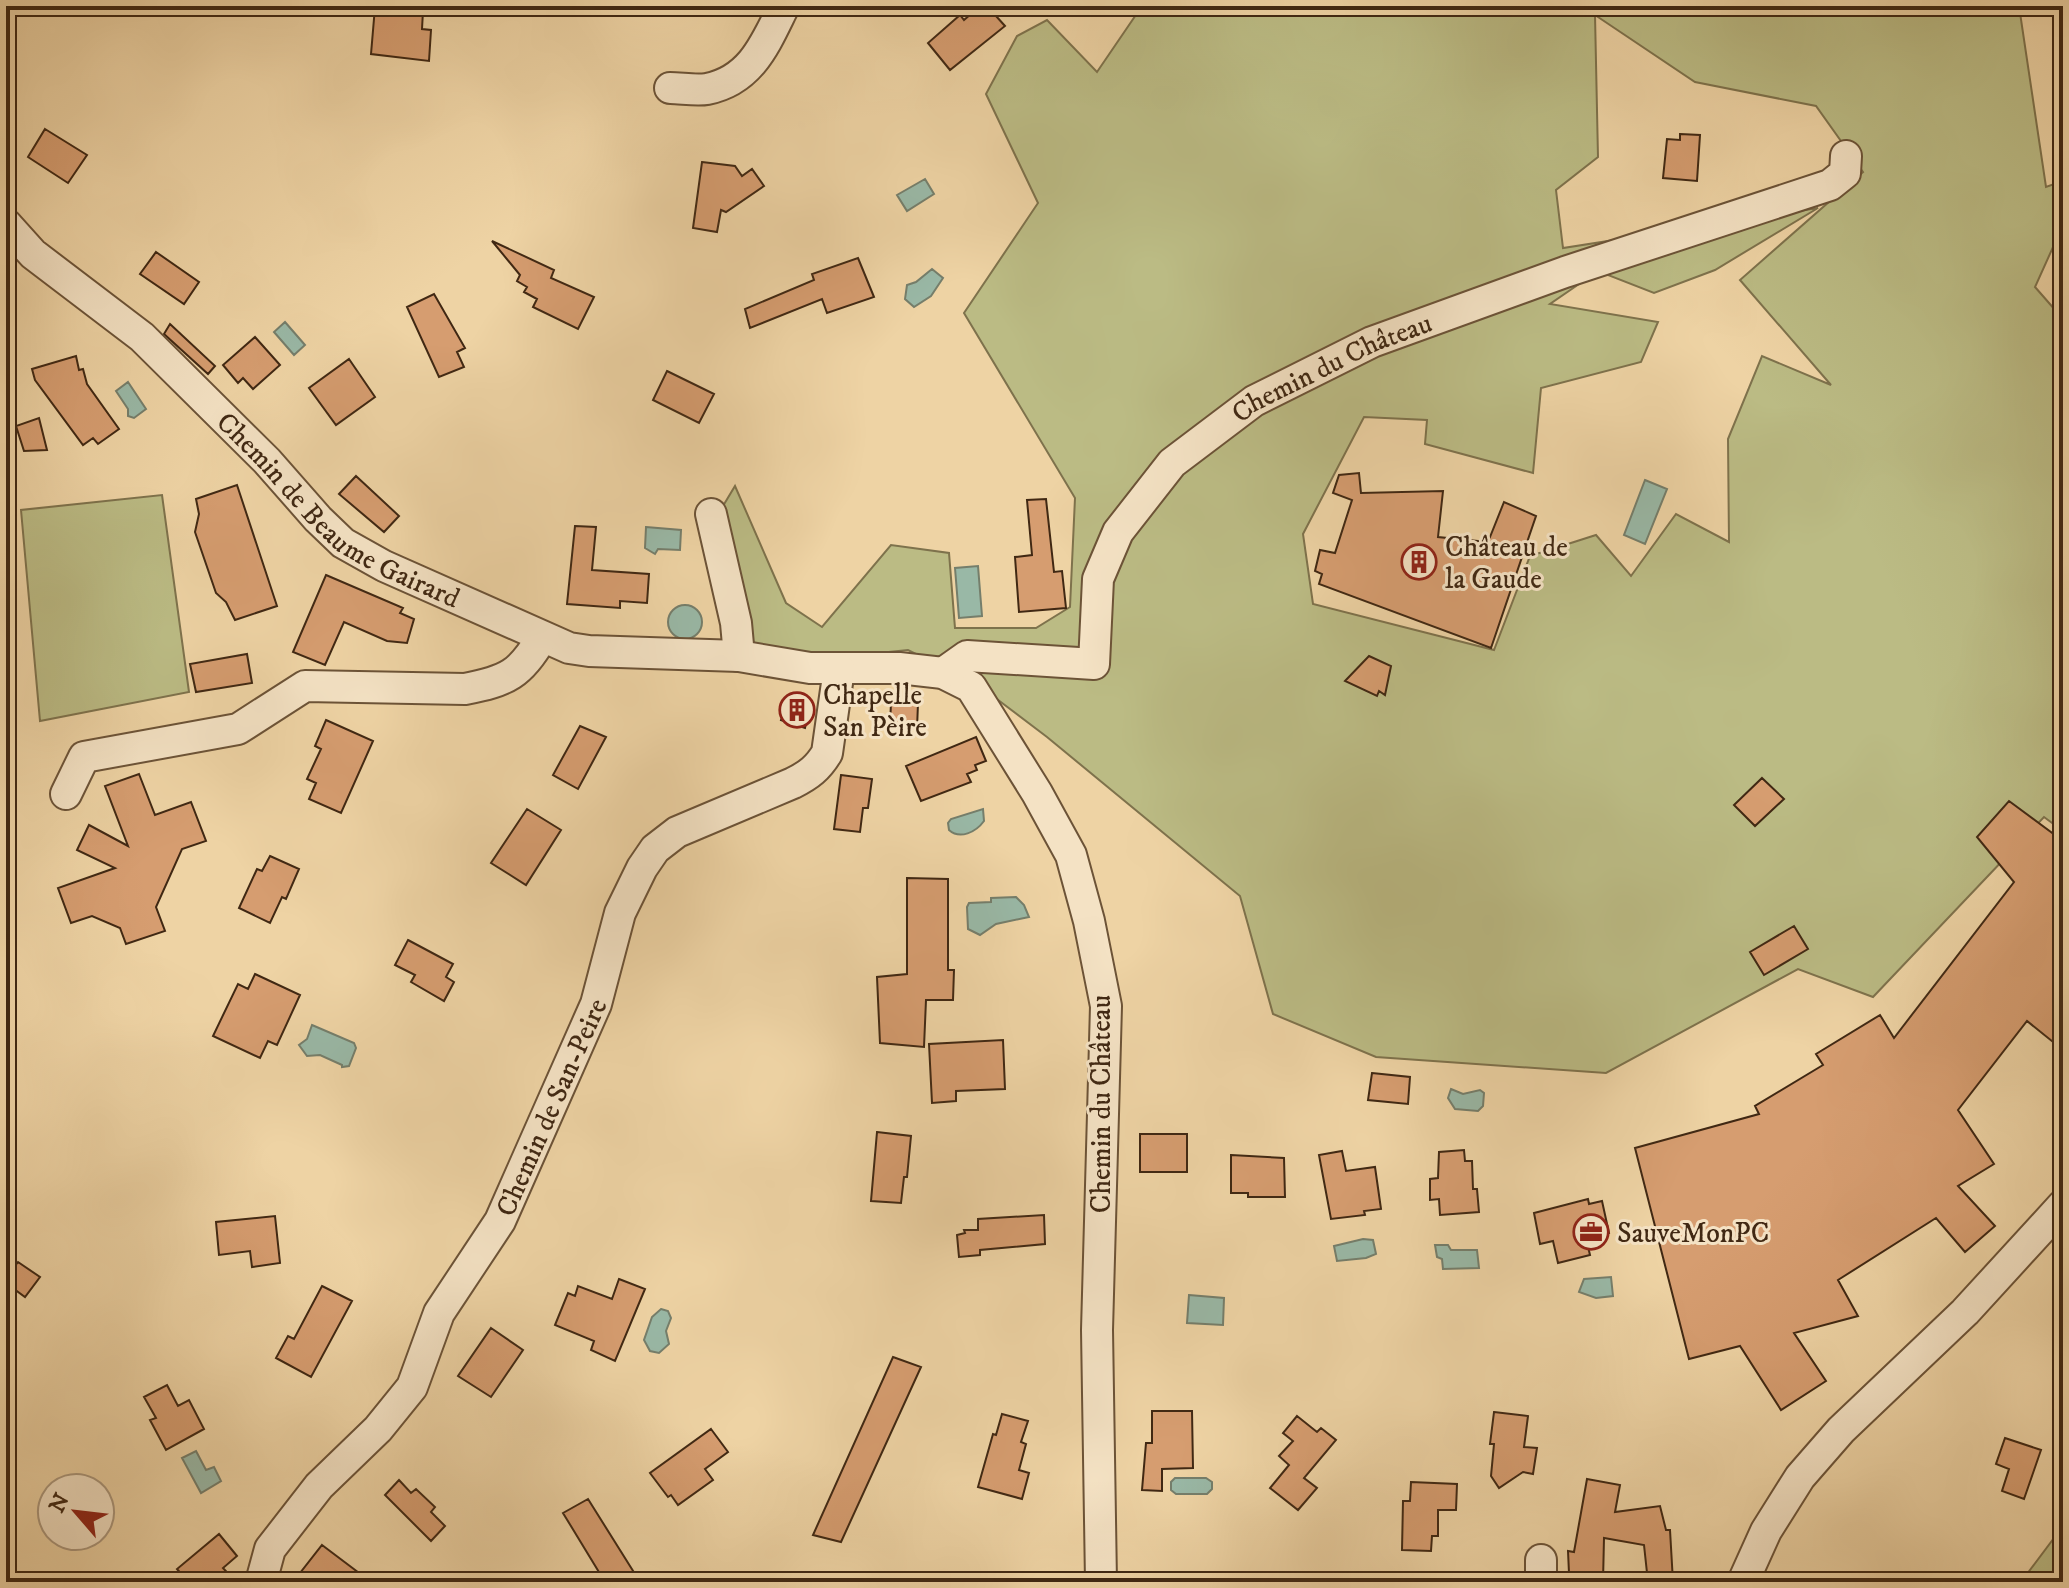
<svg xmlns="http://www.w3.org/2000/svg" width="2069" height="1588" font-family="'IM FELL DW Pica',serif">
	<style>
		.green { fill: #bbbb84; stroke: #7e724c; stroke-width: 2; fill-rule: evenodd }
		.water { fill: #99b8a6; stroke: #757e6b; stroke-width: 2 }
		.building { fill: #d69d70; stroke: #402813; stroke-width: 2 }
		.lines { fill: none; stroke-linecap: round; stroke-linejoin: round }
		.minor-casing { stroke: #6c5337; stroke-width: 34 }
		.minor { stroke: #f4e2c4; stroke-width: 30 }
		.labels { text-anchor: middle; stroke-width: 6; stroke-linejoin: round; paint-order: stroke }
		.street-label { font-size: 28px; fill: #402813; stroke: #f4e2c4 }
		.poi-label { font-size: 28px; fill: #402813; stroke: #f4e2c4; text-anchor: start }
	</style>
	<rect width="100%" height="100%" fill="#eed3a4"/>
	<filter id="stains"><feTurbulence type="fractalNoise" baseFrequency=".0025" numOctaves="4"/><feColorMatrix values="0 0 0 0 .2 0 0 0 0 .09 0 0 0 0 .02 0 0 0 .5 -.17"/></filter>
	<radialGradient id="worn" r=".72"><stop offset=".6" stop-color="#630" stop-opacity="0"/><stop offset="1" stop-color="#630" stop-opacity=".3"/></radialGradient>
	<path class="green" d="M 1142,6 L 2019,6 L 2046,187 L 2063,181 L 2063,225 L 2035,287 L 2063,319 L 2063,831 L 2044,817 L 1873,997 L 1798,969 L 1606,1073 L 1376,1057 L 1273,1014 L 1240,896 L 1047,737 L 977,684 L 908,650 L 820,659 L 741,646 L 717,516 L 735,486 L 786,603 L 822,627 L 891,545 L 949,553 L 955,628 L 1036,628 L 1070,607 L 1075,498 L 964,313 L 1038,203 L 986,94 L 1017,36 L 1047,20 L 1097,72 ZM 1595,15 L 1695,82 L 1816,106 L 1863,172 L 1740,280 L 1831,385 L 1762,356 L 1728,439 L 1729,542 L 1676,514 L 1631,576 L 1596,535 L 1530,556 L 1494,650 L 1313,604 L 1303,534 L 1364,417 L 1427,420 L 1425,444 L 1533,473 L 1541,388 L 1641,362 L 1658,322 L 1550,304 L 1598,271 L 1654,293 L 1715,270 L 1818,208 L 1563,248 L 1556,190 L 1598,157 Z
		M 162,495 L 189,692 L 40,721 L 21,510 Z
		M 2063,1526 L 2063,1582 L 2021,1582 Z"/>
	<path class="water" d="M 925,179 L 934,194 L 907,211 L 897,195 Z
		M 932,269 L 943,278 L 931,296 L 914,307 L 905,299 L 907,285 L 916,282 Z
		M 285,322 L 305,345 L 294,355 L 274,332 Z
		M 128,382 L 146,409 L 134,418 L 128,416 L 128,409 L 116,391 Z
		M 1645,480 L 1667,489 L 1645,544 L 1624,535 Z
		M 646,527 L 681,530 L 680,550 L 658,549 L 655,554 L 645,548 Z
		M 978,566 L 982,616 L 959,618 L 955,568 Z
		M668 622a17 17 0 1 1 34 0a17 17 0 1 1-34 0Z
		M 983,809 L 984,821 C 976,832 960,840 949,830 L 948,823 L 951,819 Z
		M 1016,897 L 1024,905 L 1029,917 L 996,924 L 980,935 L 968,929 L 967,907 L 969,903 L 991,902 L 991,898 Z
		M 312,1025 L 354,1043 L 356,1048 L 349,1066 L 342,1067 L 342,1065 L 320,1055 L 307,1056 L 299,1045 L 307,1039 Z
		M 1451,1089 L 1463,1094 L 1480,1090 L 1484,1093 L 1483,1106 L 1478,1111 L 1455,1109 L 1448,1098 Z
		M 1363,1239 L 1373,1240 L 1376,1254 L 1366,1258 L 1337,1261 L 1334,1246 Z
		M 1435,1245 L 1448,1245 L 1451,1250 L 1477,1250 L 1479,1268 L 1443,1269 L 1442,1259 L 1437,1257 Z
		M 1611,1277 L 1613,1296 L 1596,1298 L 1579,1292 L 1584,1279 Z
		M 1189,1295 L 1224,1298 L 1223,1325 L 1187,1323 Z
		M 661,1309 L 668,1311 L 671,1318 L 666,1331 L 669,1344 L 659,1353 L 650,1351 L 644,1340 L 652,1317 Z
		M 196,1451 L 206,1470 L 214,1467 L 221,1481 L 201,1493 L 182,1458 Z
		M 1175,1478 L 1206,1478 L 1212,1482 L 1212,1489 L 1207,1494 L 1176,1494 L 1171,1490 L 1171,1482 Z"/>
	<path class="building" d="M 980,6 L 987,6 L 1005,26 L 950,70 L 928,43 L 960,15 L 964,20 Z
		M 375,7 L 423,11 L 422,29 L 431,30 L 429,61 L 371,54 Z
		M 45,129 L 87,155 L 68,183 L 28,157 Z
		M 1680,134 L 1700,135 L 1697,181 L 1663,178 L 1667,139 L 1680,140 Z
		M 702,162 L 735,166 L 742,176 L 752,169 L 764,186 L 726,212 L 721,210 L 717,232 L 693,228 Z
		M 492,241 L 554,270 L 551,278 L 594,297 L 578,329 L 533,307 L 537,299 L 524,292 L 527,287 L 517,281 L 520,275 Z
		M 156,252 L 199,282 L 184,304 L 140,274 Z
		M 858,258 L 874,297 L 827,313 L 822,299 L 750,328 L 745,309 L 814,280 L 812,274 Z
		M 434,294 L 465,348 L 457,352 L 464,367 L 439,377 L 407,307 Z
		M 170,324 L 215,366 L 208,374 L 164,334 Z
		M 255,337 L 280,365 L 253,389 L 243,378 L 238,383 L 223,365 Z
		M 76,356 L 79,370 L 83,369 L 87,384 L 119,429 L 98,444 L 93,438 L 83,445 L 35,380 L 32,369 Z
		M 349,359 L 375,397 L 336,425 L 309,388 Z
		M 667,371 L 714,394 L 699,423 L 653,400 Z
		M 39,418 L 47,450 L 24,451 L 16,426 Z
		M 1359,473 L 1361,493 L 1443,491 L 1438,537 L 1488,542 L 1504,502 L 1536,516 L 1491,648 L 1319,584 L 1322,574 L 1315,571 L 1320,550 L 1335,553 L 1352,500 L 1333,493 L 1339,475 Z
		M 356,476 L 399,516 L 384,532 L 339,494 Z
		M 237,485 L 277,606 L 235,620 L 226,602 L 216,593 L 195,532 L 199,514 L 196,499 Z
		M 1046,499 L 1054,572 L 1062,571 L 1066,608 L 1019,612 L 1015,557 L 1032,555 L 1027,500 Z
		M 575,526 L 596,527 L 592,570 L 649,574 L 647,603 L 620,601 L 620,608 L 567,604 Z
		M 326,575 L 403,608 L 400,613 L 414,619 L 407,643 L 387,641 L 344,622 L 325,665 L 293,652 Z
		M 247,654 L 252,683 L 196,692 L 190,664 Z
		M 1369,656 L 1391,666 L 1385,695 L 1379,691 L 1377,696 L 1345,681 Z
		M 796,693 L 801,693 L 811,702 L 805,728 L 781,720 L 788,700 Z
		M 891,702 L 918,703 L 917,729 L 890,727 Z
		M 326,720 L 373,741 L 341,813 L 309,799 L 316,783 L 307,779 L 321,749 L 315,746 Z
		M 580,726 L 606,737 L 578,789 L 553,775 Z
		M 976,737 L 986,761 L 975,765 L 977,770 L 967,774 L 971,782 L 921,801 L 906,766 Z
		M 139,774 L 155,815 L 191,802 L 206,841 L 182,849 L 156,907 L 165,931 L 126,944 L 120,928 L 92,916 L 71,923 L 58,888 L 115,868 L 77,850 L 89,825 L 128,846 L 105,786 Z
		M 841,775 L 872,779 L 868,808 L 863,808 L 860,832 L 834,829 Z
		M 1762,778 L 1784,799 L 1755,826 L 1734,805 Z
		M 2009,801 L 2063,841 L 2063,1050 L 2027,1021 L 1958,1110 L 1994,1164 L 1958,1186 L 1995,1226 L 1965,1252 L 1936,1218 L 1838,1280 L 1858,1316 L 1794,1333 L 1826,1381 L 1781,1410 L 1740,1346 L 1689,1359 L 1635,1148 L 1759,1114 L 1755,1106 L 1823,1065 L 1816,1054 L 1880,1015 L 1894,1038 L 2014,882 L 1977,837 Z
		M 527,809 L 561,830 L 526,885 L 491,863 Z
		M 270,856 L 299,869 L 286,899 L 282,897 L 270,923 L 239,908 L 257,869 L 262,871 Z
		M 907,878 L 948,879 L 948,970 L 954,970 L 953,1000 L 926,1000 L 924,1047 L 880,1043 L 877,977 L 907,974 Z
		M 1794,926 L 1808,949 L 1764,975 L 1750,952 Z
		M 408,940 L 453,964 L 446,977 L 454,982 L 444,1001 L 411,982 L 415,975 L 395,965 Z
		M 255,974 L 300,995 L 277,1045 L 268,1041 L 260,1058 L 213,1036 L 238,984 L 248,989 Z
		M 1003,1040 L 1005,1089 L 956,1091 L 956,1101 L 932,1103 L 929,1044 Z
		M 1372,1073 L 1410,1077 L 1408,1104 L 1368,1100 Z
		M 877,1132 L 911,1136 L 907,1177 L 904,1177 L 901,1203 L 871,1201 Z
		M 1140,1134 L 1187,1134 L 1187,1172 L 1140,1172 Z
		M 1464,1150 L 1465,1161 L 1472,1161 L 1473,1189 L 1477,1189 L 1479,1212 L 1440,1215 L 1439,1199 L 1430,1200 L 1430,1179 L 1438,1178 L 1439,1152 Z
		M 1342,1151 L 1346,1171 L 1375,1167 L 1381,1209 L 1364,1211 L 1365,1215 L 1331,1219 L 1319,1155 Z
		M 1231,1155 L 1284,1158 L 1285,1197 L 1248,1197 L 1248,1193 L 1231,1193 Z
		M 1588,1199 L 1589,1204 L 1602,1201 L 1609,1233 L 1586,1238 L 1590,1255 L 1558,1263 L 1553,1241 L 1540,1244 L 1534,1213 Z
		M 1044,1215 L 1045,1244 L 980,1250 L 980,1255 L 959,1257 L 957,1235 L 965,1233 L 964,1230 L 978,1230 L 978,1219 Z
		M 275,1216 L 280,1263 L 252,1267 L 250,1251 L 219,1255 L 216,1222 Z
		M 18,1262 L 40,1277 L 25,1297 L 6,1283 L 6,1278 Z
		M 619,1279 L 645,1289 L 615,1361 L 591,1350 L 594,1341 L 555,1325 L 568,1293 L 575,1296 L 578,1286 L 612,1299 Z
		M 322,1286 L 352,1301 L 311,1377 L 276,1358 L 288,1336 L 294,1339 Z
		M 491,1328 L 523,1350 L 491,1397 L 458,1376 Z
		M 893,1357 L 921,1367 L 841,1542 L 813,1535 Z
		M 167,1385 L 178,1406 L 189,1400 L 204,1429 L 166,1450 L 150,1420 L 156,1418 L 144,1397 Z
		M 1152,1411 L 1192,1411 L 1193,1468 L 1162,1469 L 1162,1491 L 1142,1490 L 1146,1443 L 1152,1443 Z
		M 1494,1412 L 1528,1416 L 1524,1447 L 1537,1448 L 1533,1474 L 1523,1472 L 1499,1488 L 1491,1476 L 1494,1444 L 1490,1444 Z
		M 1002,1414 L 1028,1421 L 1021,1442 L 1026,1444 L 1019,1470 L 1029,1473 L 1022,1499 L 978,1487 L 993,1434 L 996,1435 Z
		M 1297,1416 L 1317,1432 L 1321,1428 L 1336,1440 L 1304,1478 L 1317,1488 L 1298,1510 L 1270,1488 L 1289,1465 L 1279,1456 L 1293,1441 L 1283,1433 Z
		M 711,1429 L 728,1452 L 705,1469 L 713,1480 L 678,1505 L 671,1495 L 668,1497 L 650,1473 Z
		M 2005,1438 L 2041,1450 L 2024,1499 L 2002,1491 L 2009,1469 L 1996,1464 Z
		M 1587,1479 L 1620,1485 L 1615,1512 L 1660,1506 L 1666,1530 L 1670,1530 L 1673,1582 L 1648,1582 L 1644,1545 L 1604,1538 L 1603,1582 L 1576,1582 L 1577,1573 L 1569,1573 L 1568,1551 L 1574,1552 Z
		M 399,1480 L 411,1493 L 416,1489 L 435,1507 L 431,1512 L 445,1526 L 431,1541 L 385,1495 Z
		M 1411,1482 L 1457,1484 L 1456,1510 L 1438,1510 L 1438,1536 L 1432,1536 L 1431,1551 L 1402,1550 L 1403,1501 L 1410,1501 Z
		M 588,1499 L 640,1582 L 605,1582 L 563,1513 Z
		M 219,1534 L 237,1556 L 223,1568 L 236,1582 L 188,1582 L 177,1569 Z
		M 322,1545 L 371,1582 L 293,1582 Z"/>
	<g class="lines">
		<defs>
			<g id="minor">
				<path d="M 670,88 C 681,88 696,91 707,89 C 752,80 766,42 784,6"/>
				<path id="s1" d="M 6,224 L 33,254 L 142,337 L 267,461 L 318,519 L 343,543 L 384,566 L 569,648 L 589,651 L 739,656 L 810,668 L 899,668 L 943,673 L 971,687 L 1037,793 L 1071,855 L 1089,921 L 1106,1006 L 1097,1330 L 1101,1582"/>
				<path d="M 711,514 L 736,623 L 739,656"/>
				<path id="s2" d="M 943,673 L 967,656 L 1094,664 L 1098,579 L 1118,532 L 1172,463 L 1254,401 L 1372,342 L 1565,272 L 1830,185 L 1845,173 L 1846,156"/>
				<path d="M 66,794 L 84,757 L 238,729 L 305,686 L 465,689 C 507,681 521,674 542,637"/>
				<path id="s3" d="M 261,1582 L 270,1549 L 319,1486 L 378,1429 L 412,1387 L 439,1313 L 500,1221 L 596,1004 L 620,913 L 642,868 L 655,849 L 677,832 L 793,783 C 809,775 818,768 827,753 L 839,669"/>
				<path d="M 1541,1582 L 1541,1560"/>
				<path d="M 1743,1582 L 1766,1531 L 1800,1477 L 1841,1430 L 1965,1312 L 2063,1205"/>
			</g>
		</defs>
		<use href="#minor" class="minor-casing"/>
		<use href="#minor" class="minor"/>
	</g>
	<defs>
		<symbol id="building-ring" viewBox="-11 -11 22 22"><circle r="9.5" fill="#f4e2c4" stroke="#8f2418" stroke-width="1.5"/><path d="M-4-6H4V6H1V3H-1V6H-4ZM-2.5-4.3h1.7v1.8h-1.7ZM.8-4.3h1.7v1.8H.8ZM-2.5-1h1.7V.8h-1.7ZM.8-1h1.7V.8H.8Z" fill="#8f2418"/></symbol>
		<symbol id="office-ring" viewBox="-11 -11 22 22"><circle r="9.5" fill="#f4e2c4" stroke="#8f2418" stroke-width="1.5"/><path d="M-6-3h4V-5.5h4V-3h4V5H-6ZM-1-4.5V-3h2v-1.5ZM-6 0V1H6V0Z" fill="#8f2418"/></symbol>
	</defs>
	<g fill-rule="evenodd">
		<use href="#building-ring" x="1399" y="542" width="40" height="40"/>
		<use href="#building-ring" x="777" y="690" width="40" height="40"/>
		<use href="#office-ring" x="1571" y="1212" width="40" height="40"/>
	</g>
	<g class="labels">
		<g class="street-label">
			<text dy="10" stroke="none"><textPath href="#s2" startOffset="568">Chemin du Château</textPath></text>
			<text dy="10" stroke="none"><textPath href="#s1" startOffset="442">Chemin de Beaume Gairard</textPath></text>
			<text transform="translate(1100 1104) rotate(-90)" y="10">Chemin du Château</text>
			<text dy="10" stroke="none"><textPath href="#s3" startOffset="564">Chemin de San-Peire</textPath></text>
		</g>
		<g class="poi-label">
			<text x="1445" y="556">Château de<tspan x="1445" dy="32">la Gaude</tspan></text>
			<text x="823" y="704">Chapelle<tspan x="823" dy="32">San Pèire</tspan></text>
			<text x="1617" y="1242">SauveMonPC</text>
		</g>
	</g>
	<rect width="2069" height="1588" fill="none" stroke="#eed3a4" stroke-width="32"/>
	<rect x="8" y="8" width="2053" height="1572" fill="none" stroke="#402813" stroke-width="4"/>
	<rect x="16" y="16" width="2037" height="1556" fill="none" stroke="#402813" stroke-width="2"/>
	<g transform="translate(76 1512) rotate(298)"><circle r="38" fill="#f4e2c4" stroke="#ac987d" stroke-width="2"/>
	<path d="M0-6L14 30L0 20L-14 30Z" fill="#8f2418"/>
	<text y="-12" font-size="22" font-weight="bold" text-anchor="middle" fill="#402813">N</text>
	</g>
	<rect width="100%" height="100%" filter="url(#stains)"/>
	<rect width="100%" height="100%" fill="url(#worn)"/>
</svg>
